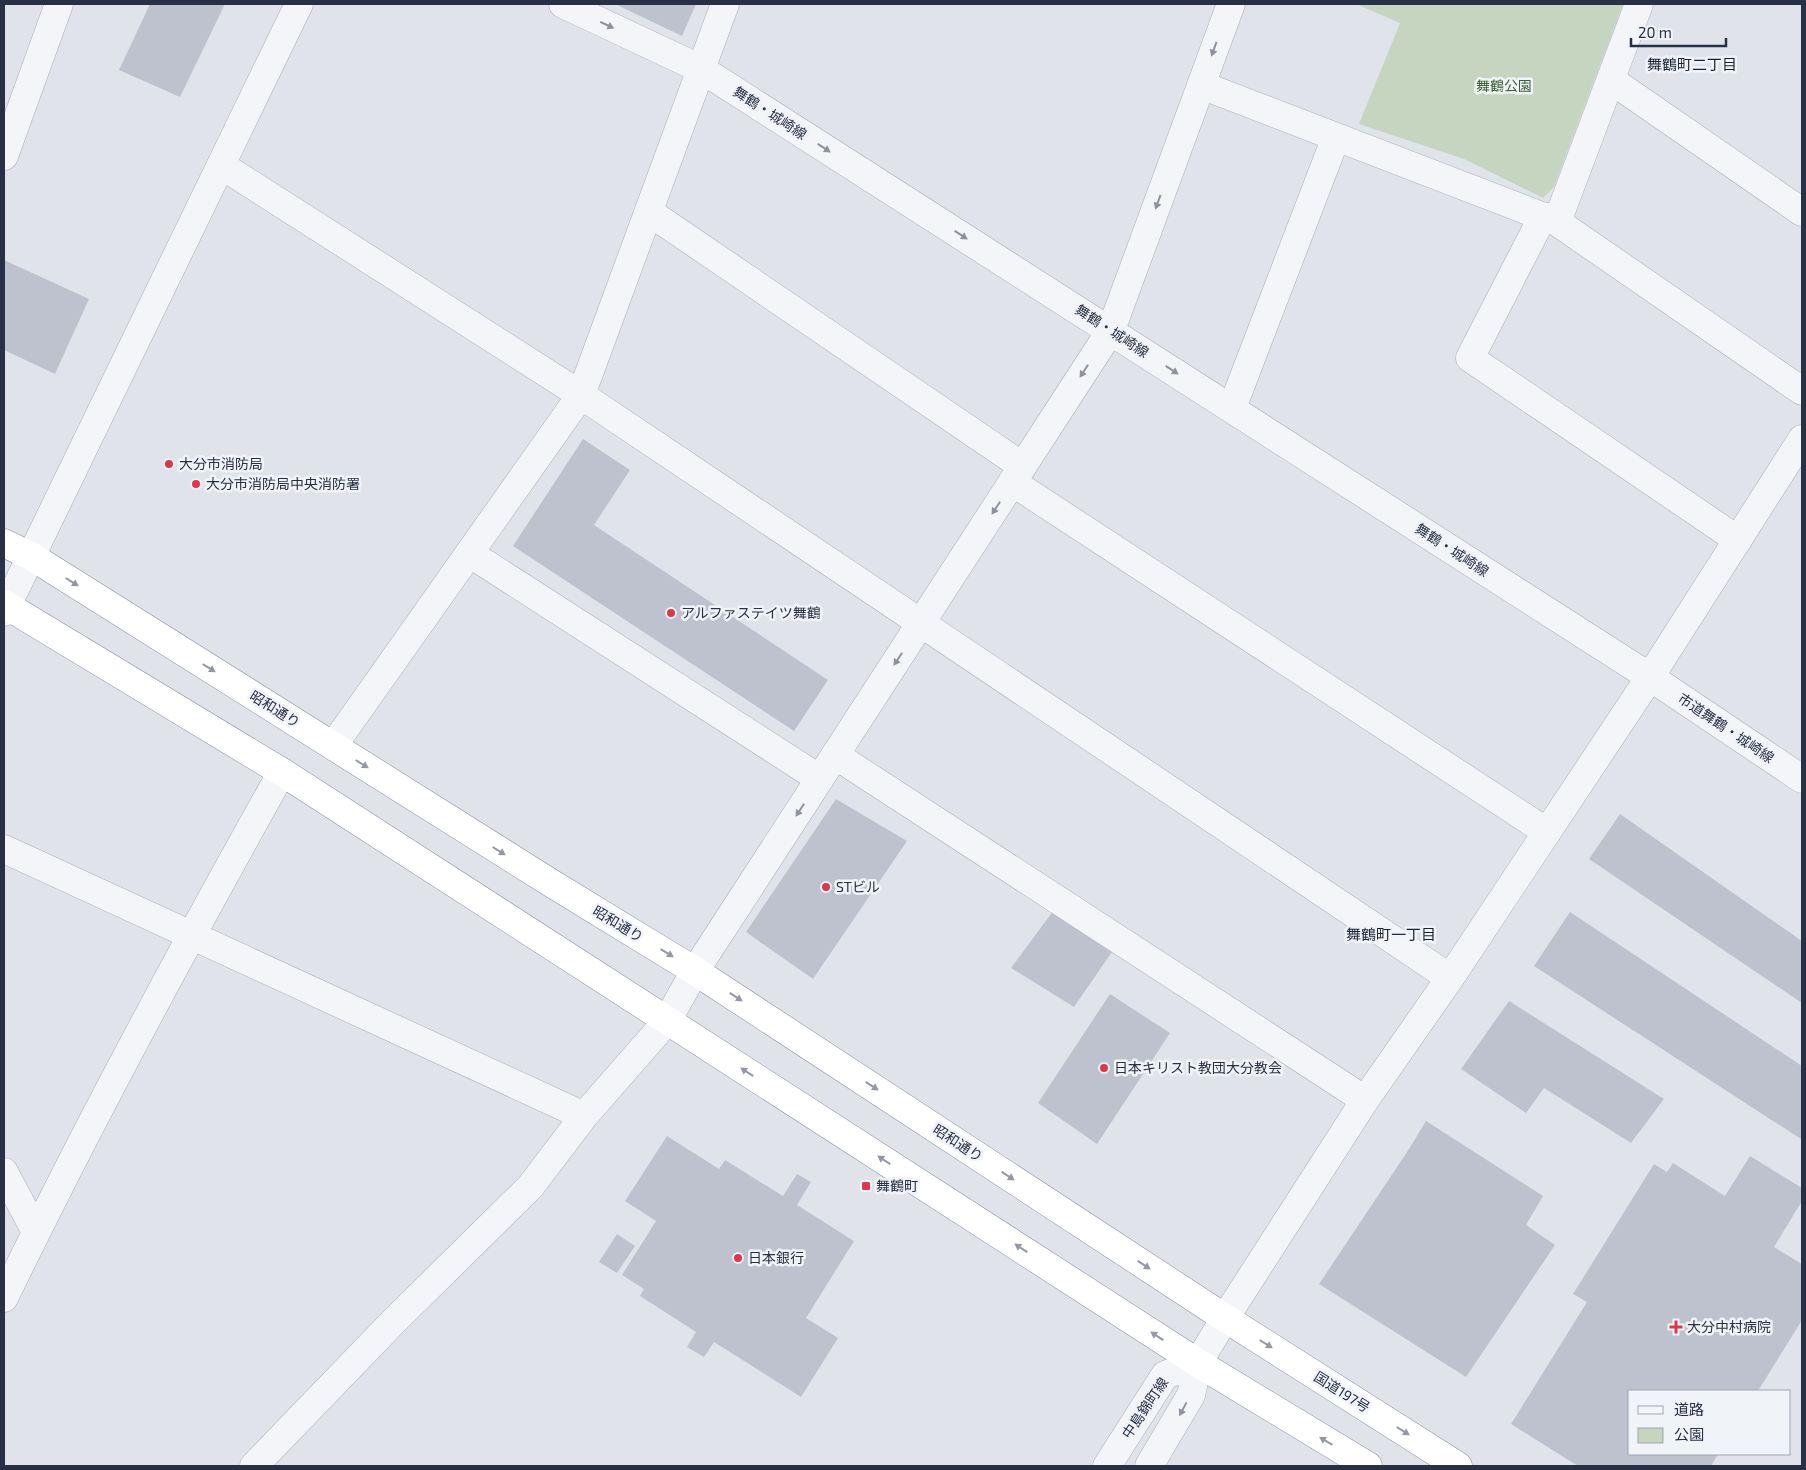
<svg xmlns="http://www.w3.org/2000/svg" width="1806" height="1470" font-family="'Exo 2','Noto Sans JP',sans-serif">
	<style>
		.green { fill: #c5d5c0 }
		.building { fill: #bdc2ce }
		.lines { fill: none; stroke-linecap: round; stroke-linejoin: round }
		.minor-casing { stroke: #a8aeb8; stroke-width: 29 }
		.tertiary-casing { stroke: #a8aeb8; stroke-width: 29 }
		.trunk-casing { stroke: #8690a3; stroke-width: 29 }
		.minor { stroke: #f3f5f8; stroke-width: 28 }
		.tertiary { stroke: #f3f5f8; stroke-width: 28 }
		.trunk { stroke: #fff; stroke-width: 28 }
		.oneway { fill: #8d929e }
		.oneway2 { fill: #9398a2 }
		.poi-dot { fill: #dc384a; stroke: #f0f3f8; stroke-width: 2 }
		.labels { text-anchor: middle; stroke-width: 5; stroke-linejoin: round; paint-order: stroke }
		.park-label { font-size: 14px; fill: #396133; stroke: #f0f3f8 }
		.street-label { font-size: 14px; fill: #273044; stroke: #f0f3f8 }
		.poi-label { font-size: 14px; fill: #273044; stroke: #f0f3f8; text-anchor: start }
		.neighbourhood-label { font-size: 15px; fill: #192134; stroke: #f0f3f8 }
	</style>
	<rect width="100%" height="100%" fill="#e0e4ea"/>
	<path class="green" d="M 1356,4 L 1623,4 L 1554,187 L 1543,198 L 1464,159 L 1359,124 L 1400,23 Z"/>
	<path class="building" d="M 150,4 L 225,4 L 180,97 L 119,70 Z
		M 615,4 L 696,4 L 682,36 Z
		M 4,260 L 89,299 L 55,374 L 4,350 Z
		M 583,439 L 630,470 L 594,525 L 828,680 L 794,731 L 513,546 Z
		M 836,799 L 907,841 L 813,979 L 746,932 Z
		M 1620,814 L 1802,941 L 1802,1003 L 1589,859 Z
		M 1054,910 L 1114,949 L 1074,1007 L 1011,968 Z
		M 1570,912 L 1802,1066 L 1801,1139 L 1534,966 Z
		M 1110,994 L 1170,1033 L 1097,1144 L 1038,1103 Z
		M 1509,1001 L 1664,1099 L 1631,1143 L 1544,1088 L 1526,1113 L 1461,1069 Z
		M 1426,1121 L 1543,1196 L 1526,1225 L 1555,1245 L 1466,1377 L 1319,1284 L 1409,1149 Z
		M 667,1136 L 719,1169 L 725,1160 L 783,1196 L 797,1174 L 811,1182 L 797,1205 L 854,1241 L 806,1318 L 838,1338 L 801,1397 L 714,1342 L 704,1357 L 687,1347 L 696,1332 L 640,1296 L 644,1289 L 622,1275 L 656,1221 L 625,1201 Z
		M 1750,1156 L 1802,1188 L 1802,1201 L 1774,1247 L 1802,1264 L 1802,1320 L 1758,1391 L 1630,1391 L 1630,1454 L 1718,1454 L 1711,1466 L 1578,1466 L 1511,1424 L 1587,1302 L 1573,1294 L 1654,1164 L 1667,1172 L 1673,1163 L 1725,1196 Z
		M 617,1234 L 635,1246 L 617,1273 L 599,1262 Z"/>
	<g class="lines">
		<defs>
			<path id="minor" d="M 563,4 L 701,69 L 1650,677 L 1802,779
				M 1611,80 L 1802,212
				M 1201,85 L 1557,222 L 1802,391
				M 4,156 L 59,4
				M 221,165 L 581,395 L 1450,978
				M 649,212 L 1022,466
				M 1543,216 L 1470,358 L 1738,540
				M 1557,222 L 1639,4
				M 1232,408 L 1336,137
				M 1012,482 L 1547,832
				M 469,553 L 820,779
				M 333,746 L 581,395 L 725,4
				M 835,755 L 1365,1100
				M 4,849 L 584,1116
				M 4,1172 L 36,1232
				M 4,1298 C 90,1120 185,945 282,772
				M 254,1466 L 394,1321 L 530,1187 L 584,1116 L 667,1021 L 695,971 L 1111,330 L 1231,4"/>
			<path id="tertiary" d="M 4,612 L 299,4
				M 1107,1466 L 1165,1375 L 1198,1363
				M 1149,1466 L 1191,1395 L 1198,1363 L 1225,1318 L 1365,1100 L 1450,978 L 1650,677 L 1802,439"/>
			<path id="trunk" d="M 4,543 L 31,556 L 551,883 L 695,971 L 1225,1318 L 1458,1466
				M 4,604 L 282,772 L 1198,1363 L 1368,1466"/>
		</defs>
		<use href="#minor" class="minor-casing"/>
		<use href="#tertiary" class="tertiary-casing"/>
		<use href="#trunk" class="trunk-casing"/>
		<use href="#minor" class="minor"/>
		<use href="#tertiary" class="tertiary"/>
		<use href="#trunk" class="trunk"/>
	</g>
	<defs><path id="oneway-solid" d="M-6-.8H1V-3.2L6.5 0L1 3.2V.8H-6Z" transform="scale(1.25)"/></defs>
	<g class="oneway">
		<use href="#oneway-solid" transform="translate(607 25) rotate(25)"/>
		<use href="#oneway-solid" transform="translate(1214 49) rotate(110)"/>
		<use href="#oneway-solid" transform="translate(824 148) rotate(33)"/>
		<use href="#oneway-solid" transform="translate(1158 202) rotate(110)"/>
		<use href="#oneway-solid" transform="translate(961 235) rotate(33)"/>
		<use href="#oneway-solid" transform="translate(1172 370) rotate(33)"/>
		<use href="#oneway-solid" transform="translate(1084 371) rotate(123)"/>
		<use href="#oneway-solid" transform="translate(996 508) rotate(123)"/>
		<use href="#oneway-solid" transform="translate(898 659) rotate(123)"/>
		<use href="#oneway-solid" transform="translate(800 810) rotate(123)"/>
		<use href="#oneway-solid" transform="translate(1183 1409) rotate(118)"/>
	</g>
	<g class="oneway2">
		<use href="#oneway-solid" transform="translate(72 582) rotate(32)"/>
		<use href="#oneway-solid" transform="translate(209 668) rotate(32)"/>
		<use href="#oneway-solid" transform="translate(362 764) rotate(32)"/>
		<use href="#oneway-solid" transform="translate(499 851) rotate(32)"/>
		<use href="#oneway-solid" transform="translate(667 953) rotate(31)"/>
		<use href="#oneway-solid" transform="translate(736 997) rotate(33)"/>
		<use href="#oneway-solid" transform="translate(747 1072) rotate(-147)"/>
		<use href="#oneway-solid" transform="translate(872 1086) rotate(33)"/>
		<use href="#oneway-solid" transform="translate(884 1160) rotate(-147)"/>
		<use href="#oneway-solid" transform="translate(1008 1176) rotate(33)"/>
		<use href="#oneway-solid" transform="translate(1021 1248) rotate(-147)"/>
		<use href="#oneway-solid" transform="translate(1144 1265) rotate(33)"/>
		<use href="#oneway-solid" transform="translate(1157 1336) rotate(-147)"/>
		<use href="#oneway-solid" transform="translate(1266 1344) rotate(32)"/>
		<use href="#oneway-solid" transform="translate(1403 1431) rotate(32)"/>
		<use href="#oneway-solid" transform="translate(1326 1441) rotate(-149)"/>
	</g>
	<g class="poi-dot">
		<circle cx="169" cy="464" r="5"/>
		<circle cx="196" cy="484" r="5"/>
		<circle cx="671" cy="613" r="5"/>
		<circle cx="826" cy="887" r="5"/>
		<circle cx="1104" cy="1068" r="5"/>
		<rect x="861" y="1181" width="10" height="10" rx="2.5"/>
		<circle cx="738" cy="1258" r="5"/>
		<path d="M1673.5 1319.5h5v5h5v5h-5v5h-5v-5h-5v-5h5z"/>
	</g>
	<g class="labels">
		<g class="park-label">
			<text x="1504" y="91">舞鶴公園</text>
		</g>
		<g class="street-label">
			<text transform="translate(770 113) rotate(33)" y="5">舞鶴・城崎線</text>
			<text transform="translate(1112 331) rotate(33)" y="5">舞鶴・城崎線</text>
			<text transform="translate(1452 550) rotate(33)" y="5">舞鶴・城崎線</text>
			<text transform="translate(275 709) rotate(32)" y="5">昭和通り</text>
			<text transform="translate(1726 728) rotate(34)" y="5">市道舞鶴・城崎線</text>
			<text transform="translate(618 924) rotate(31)" y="5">昭和通り</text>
			<text transform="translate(958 1143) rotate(33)" y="5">昭和通り</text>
			<text transform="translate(1342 1392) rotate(32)" y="5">国道197号</text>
			<text transform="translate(1145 1408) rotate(-56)" y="5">中島錦町線</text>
		</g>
		<g class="poi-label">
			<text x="179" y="469">大分市消防局</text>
			<text x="206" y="489">大分市消防局中央消防署</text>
			<text x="681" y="618">アルファステイツ舞鶴</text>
			<text x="836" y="892">STビル</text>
			<text x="1114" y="1073">日本キリスト教団大分教会</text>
			<text x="876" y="1191">舞鶴町</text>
			<text x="748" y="1263">日本銀行</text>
			<text x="1687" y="1332">大分中村病院</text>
		</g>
		<g class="neighbourhood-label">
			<text x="1692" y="70">舞鶴町二丁目</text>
			<text x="1391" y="940">舞鶴町一丁目</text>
		</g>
	</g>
	<rect width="1806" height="1470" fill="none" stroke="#273044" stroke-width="10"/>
	<rect x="1628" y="1390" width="162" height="65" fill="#f0f3f8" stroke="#a0a5b0"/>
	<rect x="1638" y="1406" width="25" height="8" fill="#f3f5f8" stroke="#a0a5b0"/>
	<text x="1674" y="1415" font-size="15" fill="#273044">道路</text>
	<rect x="1638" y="1428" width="25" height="15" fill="#c5d5c0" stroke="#a0a5b0"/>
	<text x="1674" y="1440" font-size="15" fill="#273044">公園</text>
	<path d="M1631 38v8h95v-8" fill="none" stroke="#273044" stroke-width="2.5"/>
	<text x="1638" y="38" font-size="15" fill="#273044" stroke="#f0f3f8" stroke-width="4" paint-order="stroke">20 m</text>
</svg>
